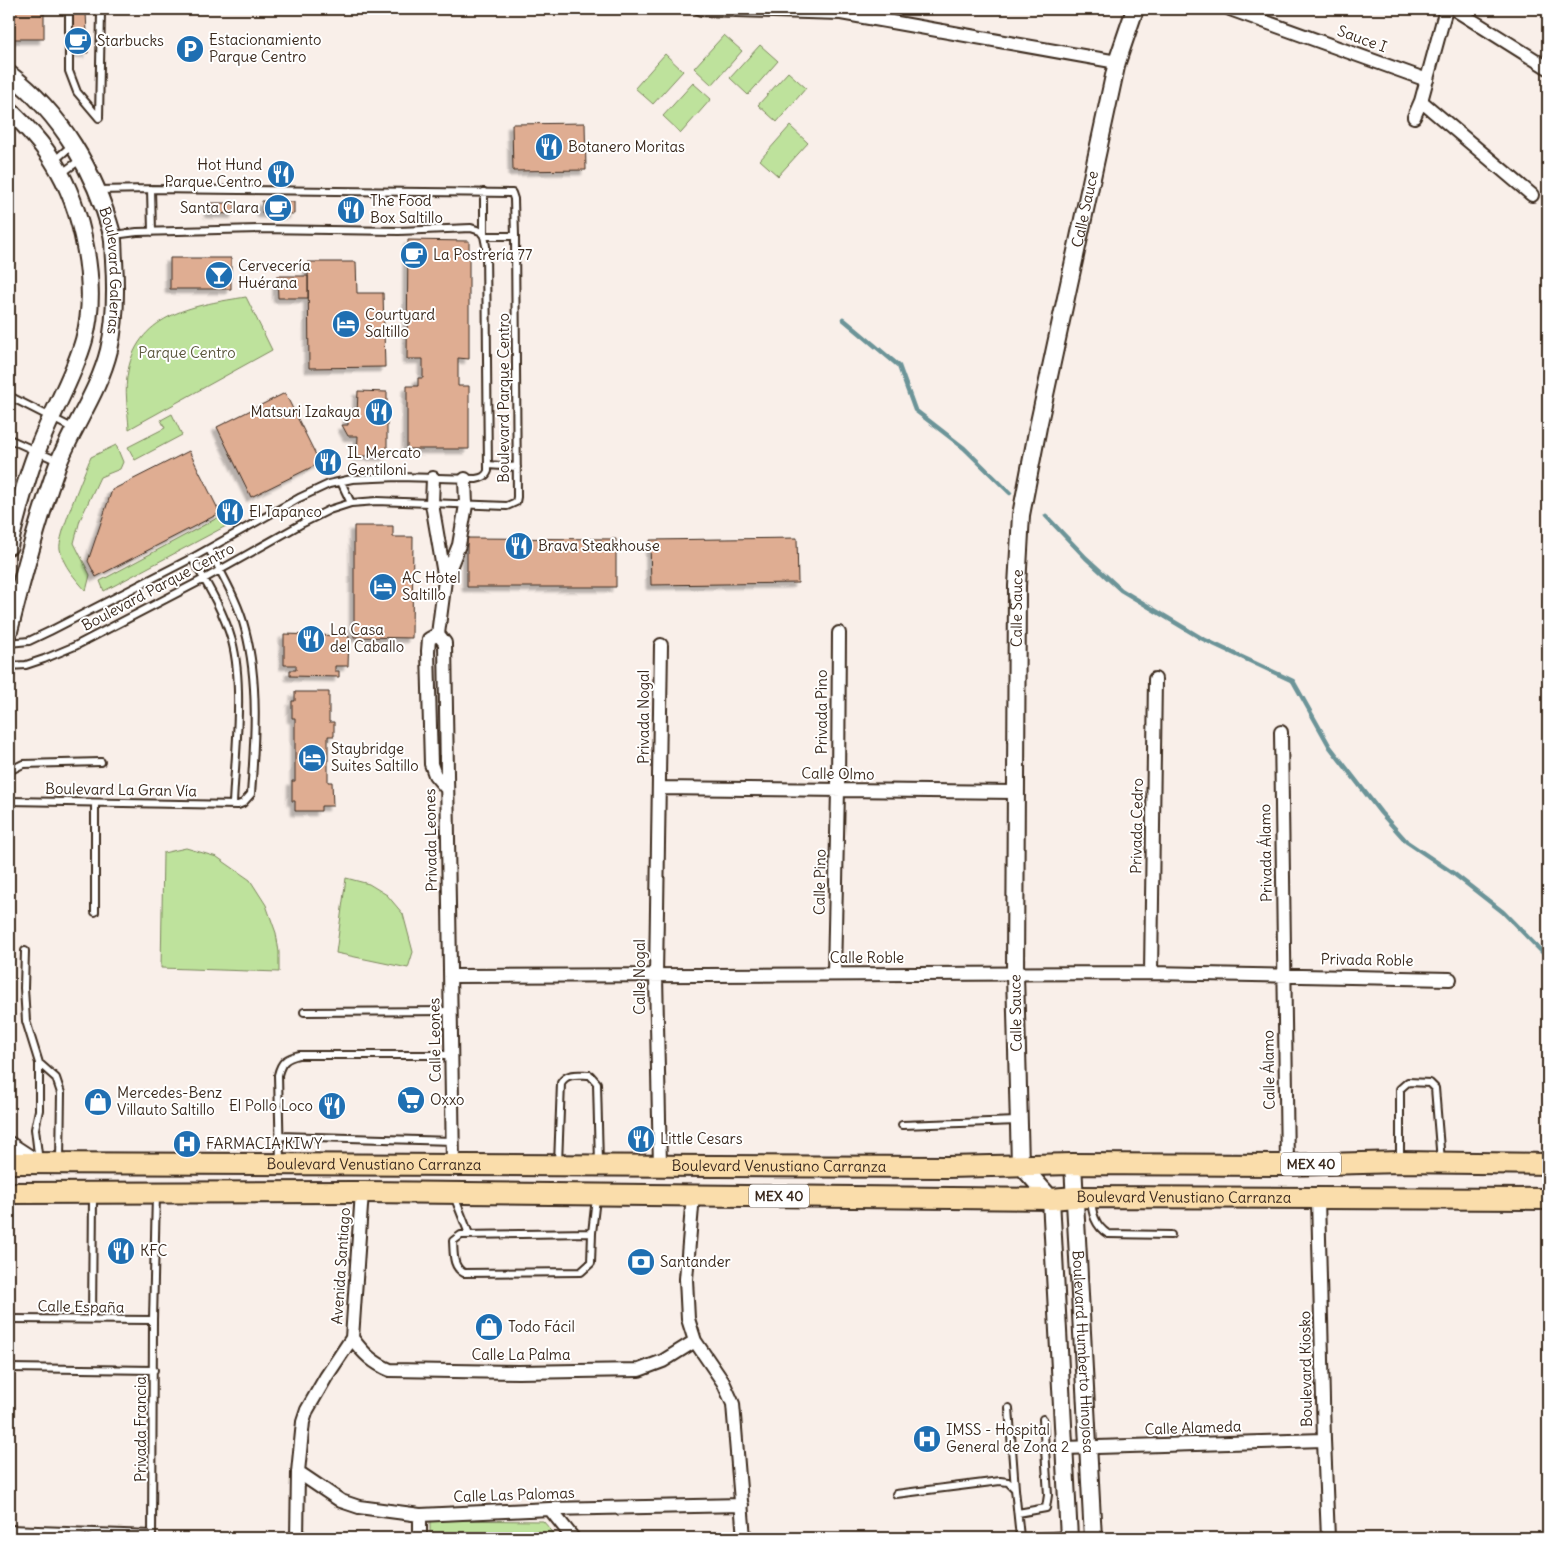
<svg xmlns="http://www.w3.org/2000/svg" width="1557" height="1547" font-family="Delius,sans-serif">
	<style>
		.green { fill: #bee29c; stroke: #7c865d }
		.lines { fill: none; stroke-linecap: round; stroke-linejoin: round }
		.stream { stroke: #6c9498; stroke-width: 4.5 }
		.building { fill: #dfad92; stroke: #3b2a1e; filter: url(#shadow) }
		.service-casing { stroke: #3b2a1e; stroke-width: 10 }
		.minor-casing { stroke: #3b2a1e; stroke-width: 16 }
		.tertiary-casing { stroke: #3b2a1e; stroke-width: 20 }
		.primary-casing { stroke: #3b2a1e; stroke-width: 24 }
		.service { stroke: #fff; stroke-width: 6 }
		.minor { stroke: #fff; stroke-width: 12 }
		.tertiary { stroke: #fff; stroke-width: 16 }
		.primary { stroke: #faddab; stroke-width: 20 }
		.labels { text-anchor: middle; stroke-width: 4; stroke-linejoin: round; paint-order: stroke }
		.shield { fill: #fff; stroke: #766a62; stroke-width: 1 }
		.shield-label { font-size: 14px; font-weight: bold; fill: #3b2a1e }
		.street-label { font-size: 15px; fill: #3b2a1e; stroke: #fff }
		.poi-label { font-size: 15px; fill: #3b2a1e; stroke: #fff; text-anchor: start }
		.park-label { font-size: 15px; fill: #5c583e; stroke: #fff }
	</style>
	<defs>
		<filter id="shadow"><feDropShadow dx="-4.5" dy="4.5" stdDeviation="1" flood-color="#0004"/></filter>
	</defs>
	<rect width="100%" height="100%" fill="#f9efe9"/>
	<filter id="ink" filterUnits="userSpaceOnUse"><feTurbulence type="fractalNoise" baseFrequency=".02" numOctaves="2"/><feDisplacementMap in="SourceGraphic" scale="10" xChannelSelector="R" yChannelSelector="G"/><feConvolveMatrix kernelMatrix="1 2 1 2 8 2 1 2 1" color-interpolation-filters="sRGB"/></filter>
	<g filter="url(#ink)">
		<path class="green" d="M 724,35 L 742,51 L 712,85 L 694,68 Z
			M 760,45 L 778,61 L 748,95 L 730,78 Z
			M 665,54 L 683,71 L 653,104 L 635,88 Z
			M 788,72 L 806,88 L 777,122 L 758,105 Z
			M 693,83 L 711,99 L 681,133 L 663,116 Z
			M 790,126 L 808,143 L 778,176 L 760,160 Z
			M 246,297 L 272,350 L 129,429 C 128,410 124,390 128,371 C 139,312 197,305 246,297 Z
			M 172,414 L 182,435 L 135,460 L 128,447 L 165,428 L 161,420 Z
			M 116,445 L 123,462 L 120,469 L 100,477 L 80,520 L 74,543 L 90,575 L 86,591 C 75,578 63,566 60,549 C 57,538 85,471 91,457 Z
			M 221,516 L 226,526 L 104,591 L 100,581 Z
			M 186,848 L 217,857 L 250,880 L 266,905 L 276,933 L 279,952 L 279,972 L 161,968 L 163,853 Z
			M 346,878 L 369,884 L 387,895 L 403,914 L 413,952 L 408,968 L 336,953 Z
			M 430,1520 L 543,1521 L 558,1538 L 430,1538 Z"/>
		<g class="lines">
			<path class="stream" d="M 843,319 L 899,366 L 915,410 L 964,448 L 1010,493
				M 1046,516 L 1086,558 L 1121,590 L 1201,638 L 1293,681 L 1330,747 L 1381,813 L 1407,842 L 1453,873 L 1503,912 L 1548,958"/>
		</g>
		<path class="building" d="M 9,9 L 44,9 L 44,39 L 9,39 Z
			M 71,12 L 86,12 L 88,53 L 69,52 Z
			M 585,123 L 586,170 L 513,171 L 512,124 Z
			M 262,201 L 294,202 L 294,214 L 262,213 Z
			M 209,203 L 235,203 L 235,214 L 209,213 Z
			M 408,240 L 469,241 L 469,359 L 458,358 L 458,386 L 469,386 L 469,449 L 407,449 L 407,386 L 418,386 L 418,378 L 423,378 L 423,359 L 407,359 Z
			M 170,258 L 231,258 L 231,289 L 170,289 Z
			M 308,262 L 356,262 L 357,293 L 383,293 L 385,367 L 309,368 Z
			M 277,276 L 308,276 L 308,298 L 278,298 Z
			M 358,391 L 387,392 L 387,456 L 357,456 L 358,436 L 348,436 L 342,425 L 348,425 L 348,415 L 357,415 Z
			M 285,393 L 320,463 L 251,497 L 217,427 Z
			M 189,451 L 220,513 L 96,577 L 88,561 L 112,490 Z
			M 354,526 L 393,526 L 393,537 L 413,537 L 412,638 L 354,637 Z
			M 467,538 L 616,539 L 616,587 L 467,587 Z
			M 797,538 L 798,583 L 651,585 L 650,540 Z
			M 284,634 L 349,636 L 348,666 L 335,666 L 335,671 L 339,671 L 339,677 L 290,676 L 290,670 L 296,670 L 296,665 L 284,665 Z
			M 295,692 L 329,692 L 329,722 L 334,722 L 334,736 L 328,736 L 328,782 L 332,782 L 333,806 L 321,806 L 321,811 L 295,811 L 295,801 L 292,801 L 292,781 L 295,781 L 295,718 L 292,718 L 292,701 L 295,701 Z"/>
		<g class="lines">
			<defs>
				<path id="service" d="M 69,9 L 69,71 L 77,92 L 99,118
					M 99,9 L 101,12 L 99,118
					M 54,161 L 72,145
					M 62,173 L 80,160
					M 151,189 L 152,232
					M 114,235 L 137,232 L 259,229 L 399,231 L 471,228 L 480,231 L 484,236
					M 484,236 L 515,236
					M 9,396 L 74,429
					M 9,439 L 58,461
					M 488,465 L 517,467
					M 341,482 L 351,503
					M 192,558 C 207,584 224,612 232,641 C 244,686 235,756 233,804
					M 9,643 L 29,641 L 50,631 L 192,558 L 299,498 L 329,484 L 352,479 L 398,477 L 476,479 C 481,478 486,477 488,471 L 486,246 L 484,236 L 484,192
					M 9,666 L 26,665 L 44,659 L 75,646 L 204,579 L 303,523 L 329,510 L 351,503 L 377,501 L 507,506 L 516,502 L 517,497 L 515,236 L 514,199 L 512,193 L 151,189 L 98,190
					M 9,771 L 23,764 L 101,762
					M 9,801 L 238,805 L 243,803 L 251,794 C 255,740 259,682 245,629 C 238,601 222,575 209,549
					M 95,803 L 95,912
					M 25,951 L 24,988 L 26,1021 L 39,1063 L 39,1110 L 35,1129 L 39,1162
					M 304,1012 L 450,1011
					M 39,1063 L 56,1078 L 61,1093 L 60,1160
					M 902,1125 L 1018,1121
					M 280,1136 L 453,1141
					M 1400,1158 L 1400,1089 L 1408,1082 L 1430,1083 L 1435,1088 L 1441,1161
					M 280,1162 L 278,1075 C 281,1062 286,1058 299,1055 L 451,1055
					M 558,1164 L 561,1083 C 567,1072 579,1075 590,1075 L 597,1083 L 599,1164
					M 454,1196 L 469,1234
					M 1091,1199 C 1092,1213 1095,1226 1108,1234 L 1171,1235
					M 592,1233 L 461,1235 L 453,1241 C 454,1253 452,1267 464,1273 L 581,1272 L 591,1263 L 592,1233 L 596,1198
					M 9,1319 L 153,1320
					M 92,1320 L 93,1196
					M 9,1368 L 154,1370
					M 1009,1408 L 1015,1489
					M 896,1494 L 1000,1481 L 1008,1482 L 1015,1489 L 1020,1537
					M 1018,1513 L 1046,1508 L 1048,1495 L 1043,1419
					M 9,1529 L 152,1534
					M 152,1538 L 153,1320 L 156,1195
					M 1020,1538 L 1068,1535"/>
				<path id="minor" d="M 701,9 L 841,13 L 1117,62
					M 1230,9 L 1427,80
					M 1454,9 L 1548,68
					M 1421,101 L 1532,195
					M 1414,117 L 1421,101 L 1446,9
					M 433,478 L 432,504 L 445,580
					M 438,634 L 445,580 L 459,545 L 466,505 L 465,479
					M 1281,732 L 1287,1165
					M 660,788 L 1015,792
					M 447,789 L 435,775 L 431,764 L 428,651 L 429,639 L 438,634 L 445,643 L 453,1165
					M 1151,973 L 1155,679
					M 834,974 L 838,790 L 839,633
					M 451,976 L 1151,973 L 1450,979
					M 660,1166 L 656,976 L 661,645
					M 693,1195 L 686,1279 L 688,1319 L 695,1341 L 723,1382 L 733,1404 L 744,1538
					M 1318,1198 L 1324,1440 L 1328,1538
					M 352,1338 C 363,1353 373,1363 390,1370 L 518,1372 L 639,1370 L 663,1361 L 695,1341
					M 1064,1448 L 1324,1440
					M 298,1472 L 341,1501 L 359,1507 L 420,1515 L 550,1509 L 742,1505
					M 550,1509 L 573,1538
					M 420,1515 L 420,1538
					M 297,1538 L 298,1472 L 303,1422 L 307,1410 L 326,1377 L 352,1338 L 362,1192"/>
				<g id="tertiary">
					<path id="s1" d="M 9,74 C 61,113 95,172 112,234 C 114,242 113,251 114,260 C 116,290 116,320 109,350 C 99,391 73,426 58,464 C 38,519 23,575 9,631"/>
					<path d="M 9,110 C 26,126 41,142 53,161 C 83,208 99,287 84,340 C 73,379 51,413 37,451 C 25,482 17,514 9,546"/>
					<path d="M 9,1145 L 35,1162"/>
					<path id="s2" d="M 1073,1164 L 1093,1538"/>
					<path id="s3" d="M 1069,1538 L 1051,1199 L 1020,1164 L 1015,974 L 1017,586 L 1021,515 L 1038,427 L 1117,62 L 1135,9"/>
				</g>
				<g id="primary">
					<path id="s4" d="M 9,1163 L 947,1167 L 1073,1164 L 1287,1165 L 1400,1162 L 1548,1164"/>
					<path id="s5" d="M 9,1193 L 362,1192 L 1051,1199 L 1075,1197 L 1548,1199"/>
				</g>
			</defs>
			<use href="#service" class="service-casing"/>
			<use href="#minor" class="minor-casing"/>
			<use href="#tertiary" class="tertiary-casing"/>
			<use href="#primary" class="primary-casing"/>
			<use href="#service" class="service"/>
			<use href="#minor" class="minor"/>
			<use href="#tertiary" class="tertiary"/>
			<use href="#primary" class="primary"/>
		</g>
	</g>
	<defs>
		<symbol id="cafe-disc" viewBox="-11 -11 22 22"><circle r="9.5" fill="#1f6fb2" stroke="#fff"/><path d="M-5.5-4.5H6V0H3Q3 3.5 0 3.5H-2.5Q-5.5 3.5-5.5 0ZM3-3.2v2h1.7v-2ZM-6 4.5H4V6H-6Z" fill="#fff"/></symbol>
		<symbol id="parking-disc" viewBox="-11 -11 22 22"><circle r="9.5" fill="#1f6fb2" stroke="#fff"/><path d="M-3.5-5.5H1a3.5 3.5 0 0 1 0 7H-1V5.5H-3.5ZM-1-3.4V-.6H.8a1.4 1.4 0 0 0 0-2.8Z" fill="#fff"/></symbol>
		<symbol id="restaurant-disc" viewBox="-11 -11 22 22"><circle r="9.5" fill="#1f6fb2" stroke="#fff"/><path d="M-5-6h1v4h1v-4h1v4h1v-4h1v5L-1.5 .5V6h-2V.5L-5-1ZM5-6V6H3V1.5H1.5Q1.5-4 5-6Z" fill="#fff"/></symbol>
		<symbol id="bar-disc" viewBox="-11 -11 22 22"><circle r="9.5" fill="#1f6fb2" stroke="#fff"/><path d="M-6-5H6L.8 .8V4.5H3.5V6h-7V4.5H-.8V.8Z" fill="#fff"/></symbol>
		<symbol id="hotel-disc" viewBox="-11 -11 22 22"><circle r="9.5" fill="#1f6fb2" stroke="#fff"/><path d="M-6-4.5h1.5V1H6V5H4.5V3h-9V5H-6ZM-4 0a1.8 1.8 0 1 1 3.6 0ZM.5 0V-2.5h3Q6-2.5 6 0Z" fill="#fff"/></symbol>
		<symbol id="supermarket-disc" viewBox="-11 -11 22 22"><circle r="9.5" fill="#1f6fb2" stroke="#fff"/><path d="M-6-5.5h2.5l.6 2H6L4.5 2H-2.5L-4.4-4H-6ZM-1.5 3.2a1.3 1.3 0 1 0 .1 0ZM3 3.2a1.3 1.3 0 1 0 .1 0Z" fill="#fff"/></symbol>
		<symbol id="shop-disc" viewBox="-11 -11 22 22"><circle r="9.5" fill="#1f6fb2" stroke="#fff"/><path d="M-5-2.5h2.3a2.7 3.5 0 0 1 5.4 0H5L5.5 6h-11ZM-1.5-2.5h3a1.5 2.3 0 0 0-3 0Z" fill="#fff"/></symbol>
		<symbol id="hospital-disc" viewBox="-11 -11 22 22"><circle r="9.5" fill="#1f6fb2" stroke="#fff"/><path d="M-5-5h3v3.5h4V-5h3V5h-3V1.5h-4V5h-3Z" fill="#fff"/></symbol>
		<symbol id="bank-disc" viewBox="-11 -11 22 22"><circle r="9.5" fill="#1f6fb2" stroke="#fff"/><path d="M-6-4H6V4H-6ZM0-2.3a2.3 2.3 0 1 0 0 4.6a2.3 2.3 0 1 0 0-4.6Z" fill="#fff"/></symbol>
	</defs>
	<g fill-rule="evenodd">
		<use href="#cafe-disc" x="62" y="25" width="32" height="32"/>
		<use href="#parking-disc" x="174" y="33" width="32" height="32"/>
		<use href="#restaurant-disc" x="533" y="131" width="32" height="32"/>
		<use href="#restaurant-disc" x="265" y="158" width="32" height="32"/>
		<use href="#cafe-disc" x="262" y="192" width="32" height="32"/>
		<use href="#restaurant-disc" x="335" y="194" width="32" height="32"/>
		<use href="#cafe-disc" x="398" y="239" width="32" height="32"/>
		<use href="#bar-disc" x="203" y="259" width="32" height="32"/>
		<use href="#hotel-disc" x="330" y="308" width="32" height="32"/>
		<use href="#restaurant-disc" x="363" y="396" width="32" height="32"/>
		<use href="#restaurant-disc" x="312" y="446" width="32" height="32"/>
		<use href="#restaurant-disc" x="214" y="496" width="32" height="32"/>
		<use href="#restaurant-disc" x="503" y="530" width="32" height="32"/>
		<use href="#hotel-disc" x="367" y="571" width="32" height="32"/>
		<use href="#restaurant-disc" x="295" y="623" width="32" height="32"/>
		<use href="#hotel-disc" x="296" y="742" width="32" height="32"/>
		<use href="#supermarket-disc" x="395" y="1084" width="32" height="32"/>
		<use href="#shop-disc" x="82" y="1086" width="32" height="32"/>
		<use href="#restaurant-disc" x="316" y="1090" width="32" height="32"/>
		<use href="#restaurant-disc" x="625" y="1123" width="32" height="32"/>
		<use href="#hospital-disc" x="171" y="1128" width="32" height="32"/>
		<use href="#restaurant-disc" x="105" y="1235" width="32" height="32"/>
		<use href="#bank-disc" x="625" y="1246" width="32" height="32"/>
		<use href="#shop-disc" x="473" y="1311" width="32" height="32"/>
		<use href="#hospital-disc" x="911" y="1423" width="32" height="32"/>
	</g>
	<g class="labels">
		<g class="shield">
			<rect x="1281" y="1152.5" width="60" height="23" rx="4"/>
			<rect x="749" y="1184.5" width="60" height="23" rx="4"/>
		</g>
		<g class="shield-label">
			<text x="1311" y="1169">MEX 40</text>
			<text x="779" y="1201">MEX 40</text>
		</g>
		<g class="street-label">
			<text transform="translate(1362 39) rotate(20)" y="5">Sauce I</text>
			<text dy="5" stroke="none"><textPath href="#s3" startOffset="1348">Calle Sauce</textPath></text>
			<text dy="5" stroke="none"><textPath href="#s1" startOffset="230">Boulevard Galerías</textPath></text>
			<text transform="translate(504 398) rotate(-90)" y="5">Boulevard Parque Centro</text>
			<text transform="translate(158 587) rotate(-28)" y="5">Boulevard Parque Centro</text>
			<text dy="5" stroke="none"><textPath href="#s3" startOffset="942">Calle Sauce</textPath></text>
			<text transform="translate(822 712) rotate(-90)" y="5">Privada Pino</text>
			<text transform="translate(644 717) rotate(-90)" y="5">Privada Nogal</text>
			<text transform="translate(838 774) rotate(1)" y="5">Calle Olmo</text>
			<text transform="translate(121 790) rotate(1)" y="5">Boulevard La Gran Vía</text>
			<text transform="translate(1137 826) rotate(-89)" y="5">Privada Cedro</text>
			<text transform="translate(431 840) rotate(-91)" y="5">Privada Leones</text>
			<text transform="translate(1266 853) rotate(-91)" y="5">Privada Álamo</text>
			<text transform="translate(820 882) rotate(-89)" y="5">Calle Pino</text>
			<text x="867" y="963">Calle Roble</text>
			<text transform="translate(1367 960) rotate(1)" y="5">Privada Roble</text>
			<text transform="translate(640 977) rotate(-90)" y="5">Calle Nogal</text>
			<text transform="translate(1016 1013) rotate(-91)" y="5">Calle Sauce</text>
			<text transform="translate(435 1040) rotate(-91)" y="5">Calle Leones</text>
			<text transform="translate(1269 1070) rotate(-91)" y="5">Calle Álamo</text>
			<text dy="5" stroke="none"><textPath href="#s4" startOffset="365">Boulevard Venustiano Carranza</textPath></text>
			<text dy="5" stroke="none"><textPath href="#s4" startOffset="770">Boulevard Venustiano Carranza</textPath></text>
			<text dy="5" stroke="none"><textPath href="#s5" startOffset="1175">Boulevard Venustiano Carranza</textPath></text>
			<text transform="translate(341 1266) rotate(-86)" y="5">Avenida Santiago</text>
			<text transform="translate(81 1307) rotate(1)" y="5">Calle España</text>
			<text dy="5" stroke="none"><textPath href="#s2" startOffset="188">Boulevard Humberto Hinojosa</textPath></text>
			<text x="521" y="1360">Calle La Palma</text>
			<text transform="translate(1306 1369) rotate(-91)" y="5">Boulevard Kiosko</text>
			<text transform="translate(1193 1428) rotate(-2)" y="5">Calle Alameda</text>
			<text transform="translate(141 1429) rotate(-90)" y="5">Privada Francia</text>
			<text transform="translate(514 1495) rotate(-2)" y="5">Calle Las Palomas</text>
		</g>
		<g class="poi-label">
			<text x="209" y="45">Estacionamiento<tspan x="209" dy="17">Parque Centro</tspan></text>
			<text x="97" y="46">Starbucks</text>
			<text x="568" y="152">Botanero Moritas</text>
			<text x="262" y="170" text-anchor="end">Hot Hund<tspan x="262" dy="17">Parque Centro</tspan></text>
			<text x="370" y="206">The Food<tspan x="370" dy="17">Box Saltillo</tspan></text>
			<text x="259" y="213" text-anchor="end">Santa Clara</text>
			<text x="433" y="260">La Postrería 77</text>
			<text x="238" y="271">Cervecería<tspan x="238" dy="17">Huérana</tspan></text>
			<text x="365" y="320">Courtyard<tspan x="365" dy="17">Saltillo</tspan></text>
			<text x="360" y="417" text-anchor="end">Matsuri Izakaya</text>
			<text x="347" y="458">IL Mercato<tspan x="347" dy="17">Gentiloni</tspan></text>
			<text x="249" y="517">El Tapanco</text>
			<text x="538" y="551">Brava Steakhouse</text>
			<text x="402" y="583">AC Hotel<tspan x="402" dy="17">Saltillo</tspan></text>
			<text x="330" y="635">La Casa<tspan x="330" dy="17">del Caballo</tspan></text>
			<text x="331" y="754">Staybridge<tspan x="331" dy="17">Suites Saltillo</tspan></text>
			<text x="117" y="1098">Mercedes-Benz<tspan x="117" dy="17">Villauto Saltillo</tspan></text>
			<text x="430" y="1105">Oxxo</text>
			<text x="313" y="1111" text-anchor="end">El Pollo Loco</text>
			<text x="660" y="1144">Little Cesars</text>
			<text x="206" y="1149">FARMACIA KIWY</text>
			<text x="140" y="1256">KFC</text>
			<text x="660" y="1267">Santander</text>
			<text x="508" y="1332">Todo Fácil</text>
			<text x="946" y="1435">IMSS - Hospital<tspan x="946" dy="17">General de Zona 2</tspan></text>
		</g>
		<g class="park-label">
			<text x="187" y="358">Parque Centro</text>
		</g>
	</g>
	<rect width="1557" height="1547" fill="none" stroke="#fff" stroke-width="30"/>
	<rect x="15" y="15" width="1527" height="1517" fill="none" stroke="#3b2a1e" stroke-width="2" filter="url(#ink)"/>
</svg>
